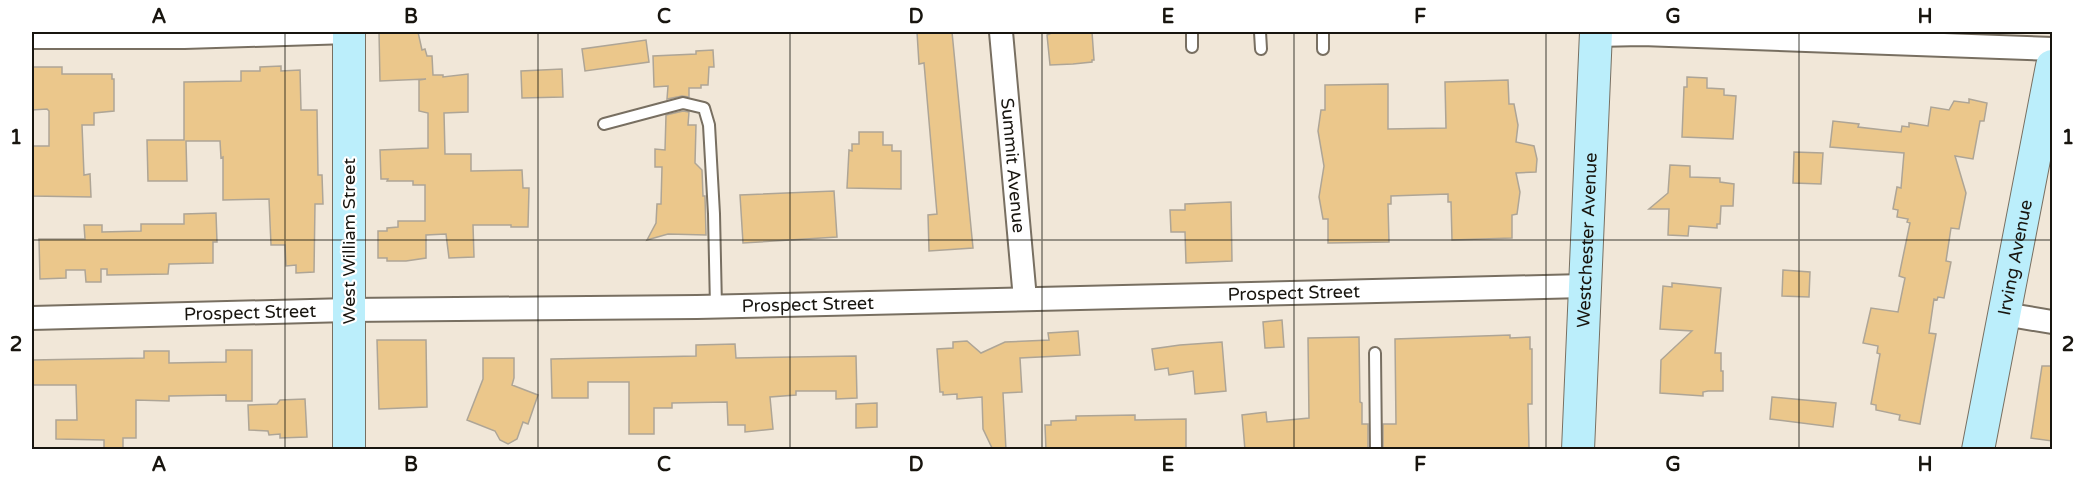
<svg xmlns="http://www.w3.org/2000/svg" width="2084" height="481" font-family="'Varela Round',sans-serif">
	<style>
		.building { fill: #ebc78b; stroke: #aea596; stroke-width: 1.5 }
		.lines { fill: none; stroke-linecap: round; stroke-linejoin: round }
		.lane-casing { stroke: #786f61; stroke-width: 14 }
		.street-casing { stroke: #786f61; stroke-width: 26 }
		.secondary-casing { stroke: #786f61; stroke-width: 34 }
		.lane { stroke: #fff; stroke-width: 10 }
		.street { stroke: #fff; stroke-width: 22 }
		.secondary { stroke: #bbeefb; stroke-width: 32 }
		.grid { fill: none; stroke: #18150f; stroke-width: 1.5; stroke-opacity: 0.55 }
		.labels { text-anchor: middle; stroke-width: 4.5; stroke-linejoin: round; paint-order: stroke }
		.street-label { font-size: 18px; fill: #18150f; stroke: #fff }
		.neatline { fill: none; stroke: #18150f; stroke-width: 2 }
		.grid-label { font-size: 20px; text-anchor: middle; font-weight: bold; fill: #18150f }
	</style>
	<rect width="100%" height="100%" fill="#f1e7d8"/>
	<path class="building" d="M 379,32 L 418,32 L 422,50 L 425,49 L 427,56 L 432,56 L 433,75 L 443,75 L 443,77 L 468,74 L 468,112 L 444,113 L 445,154 L 471,154 L 471,171 L 522,170 L 523,188 L 529,188 L 528,227 L 511,227 L 511,225 L 473,225 L 474,257 L 449,258 L 446,234 L 426,235 L 426,258 L 406,261 L 387,261 L 387,258 L 378,258 L 378,231 L 387,231 L 387,228 L 398,227 L 398,221 L 425,221 L 425,185 L 413,185 L 413,181 L 387,181 L 388,179 L 381,179 L 380,150 L 428,148 L 428,113 L 419,111 L 419,80 L 426,79 L 380,81 Z
		M 917,32 L 952,32 L 973,248 L 929,251 L 928,215 L 937,214 L 924,63 L 919,64 Z
		M 1054,32 L 1092,32 L 1094,60 L 1092,60 L 1092,62 L 1073,64 L 1050,65 L 1047,35 Z
		M 646,40 L 649,62 L 585,71 L 582,49 Z
		M 713,50 L 714,67 L 709,67 L 708,85 L 701,85 L 701,88 L 689,88 L 689,97 L 682,96 L 667,99 L 668,86 L 654,87 L 653,56 L 696,54 L 696,51 Z
		M 281,66 L 281,71 L 300,70 L 301,110 L 317,110 L 318,175 L 322,175 L 323,204 L 315,204 L 314,272 L 296,273 L 296,265 L 286,266 L 285,245 L 271,245 L 269,199 L 223,200 L 223,157 L 221,158 L 220,141 L 186,141 L 187,181 L 148,181 L 147,140 L 184,140 L 184,82 L 241,81 L 241,71 L 260,71 L 260,67 Z
		M 32,67 L 62,67 L 62,74 L 112,74 L 112,79 L 114,79 L 114,111 L 94,113 L 94,125 L 82,125 L 84,175 L 90,174 L 91,197 L 32,196 L 32,146 L 49,146 L 49,111 L 47,109 L 32,110 Z
		M 562,69 L 563,97 L 522,98 L 521,71 Z
		M 1687,77 L 1707,78 L 1707,88 L 1724,89 L 1724,95 L 1736,96 L 1733,139 L 1682,137 L 1684,87 L 1687,87 Z
		M 1508,80 L 1509,104 L 1514,104 L 1518,125 L 1516,142 L 1534,146 L 1537,159 L 1536,172 L 1516,173 L 1520,192 L 1517,214 L 1512,215 L 1512,238 L 1452,240 L 1451,202 L 1448,202 L 1448,194 L 1391,196 L 1391,204 L 1388,204 L 1389,242 L 1328,243 L 1328,219 L 1323,219 L 1319,197 L 1324,166 L 1318,131 L 1321,110 L 1325,110 L 1325,85 L 1388,84 L 1388,129 L 1446,128 L 1445,82 Z
		M 1969,99 L 1987,103 L 1984,121 L 1980,121 L 1973,159 L 1955,156 L 1966,193 L 1959,229 L 1951,228 L 1946,261 L 1951,262 L 1944,298 L 1938,297 L 1937,300 L 1934,299 L 1929,333 L 1936,334 L 1920,424 L 1899,420 L 1900,415 L 1876,410 L 1876,405 L 1871,404 L 1880,354 L 1877,353 L 1878,346 L 1863,343 L 1871,308 L 1898,312 L 1905,278 L 1899,276 L 1910,223 L 1907,222 L 1908,219 L 1897,217 L 1898,210 L 1893,209 L 1897,187 L 1901,188 L 1904,153 L 1830,147 L 1833,121 L 1859,124 L 1858,127 L 1901,132 L 1902,126 L 1909,127 L 1909,123 L 1928,126 L 1931,107 L 1949,110 L 1954,101 L 1969,103 Z
		M 683,111 L 689,112 L 688,125 L 696,125 L 695,163 L 702,170 L 703,196 L 705,196 L 706,235 L 668,234 L 647,240 L 656,223 L 657,204 L 661,204 L 662,167 L 655,167 L 655,149 L 665,150 L 666,115 Z
		M 859,132 L 883,132 L 883,145 L 892,145 L 892,151 L 901,151 L 901,189 L 847,188 L 849,150 L 852,151 L 852,144 L 859,144 Z
		M 1794,152 L 1823,153 L 1821,184 L 1793,183 Z
		M 1670,165 L 1690,166 L 1690,177 L 1720,178 L 1720,182 L 1734,184 L 1733,206 L 1721,206 L 1720,224 L 1717,224 L 1717,228 L 1689,226 L 1688,236 L 1668,235 L 1669,209 L 1649,209 L 1668,193 Z
		M 834,191 L 837,237 L 743,243 L 740,195 Z
		M 1231,202 L 1232,261 L 1186,263 L 1185,232 L 1171,232 L 1170,210 L 1185,210 L 1185,204 Z
		M 216,213 L 217,242 L 213,242 L 213,263 L 169,264 L 168,274 L 107,275 L 107,269 L 101,269 L 101,282 L 86,282 L 85,270 L 66,270 L 66,278 L 40,279 L 39,239 L 85,239 L 84,225 L 102,225 L 102,232 L 141,231 L 141,224 L 184,224 L 184,214 Z
		M 1783,270 L 1810,272 L 1809,297 L 1782,296 Z
		M 1672,283 L 1721,288 L 1715,353 L 1721,353 L 1721,371 L 1723,371 L 1723,391 L 1708,391 L 1703,392 L 1703,396 L 1660,393 L 1661,360 L 1692,331 L 1660,329 L 1663,286 L 1672,287 Z
		M 1282,320 L 1284,347 L 1265,348 L 1263,322 Z
		M 1078,331 L 1080,355 L 1020,358 L 1022,392 L 1003,393 L 1006,450 L 993,450 L 983,429 L 982,397 L 957,399 L 957,394 L 943,395 L 943,392 L 940,392 L 937,349 L 953,348 L 953,342 L 967,341 L 981,353 L 1005,342 L 1049,340 L 1048,333 Z
		M 1510,335 L 1510,338 L 1530,337 L 1530,349 L 1532,349 L 1532,404 L 1528,404 L 1529,448 L 1383,450 L 1383,424 L 1396,424 L 1395,339 Z
		M 1359,337 L 1360,402 L 1362,403 L 1362,424 L 1368,424 L 1368,450 L 1245,450 L 1242,415 L 1266,412 L 1267,422 L 1309,418 L 1308,338 Z
		M 377,340 L 426,340 L 427,407 L 379,409 Z
		M 1222,342 L 1226,391 L 1195,394 L 1193,371 L 1169,375 L 1168,368 L 1155,370 L 1152,349 L 1180,345 Z
		M 735,344 L 736,358 L 856,356 L 857,398 L 836,399 L 836,391 L 796,391 L 796,395 L 770,397 L 773,429 L 745,432 L 745,425 L 728,425 L 727,402 L 672,403 L 672,408 L 654,408 L 654,434 L 629,434 L 629,382 L 588,382 L 588,398 L 552,398 L 551,359 L 696,356 L 696,345 Z
		M 226,350 L 252,350 L 252,401 L 226,401 L 226,395 L 169,396 L 169,401 L 136,400 L 136,438 L 123,438 L 123,450 L 104,450 L 104,440 L 56,439 L 56,420 L 77,420 L 76,385 L 32,385 L 32,360 L 144,358 L 144,351 L 169,351 L 169,363 L 226,362 Z
		M 483,358 L 514,358 L 514,378 L 512,385 L 538,395 L 528,424 L 523,422 L 517,439 L 508,444 L 500,440 L 495,431 L 467,420 L 483,379 Z
		M 2042,366 L 2052,366 L 2052,441 L 2031,438 Z
		M 1772,397 L 1836,403 L 1833,427 L 1770,419 Z
		M 305,399 L 307,437 L 280,438 L 280,434 L 269,435 L 268,431 L 249,430 L 248,405 L 277,404 L 280,400 Z
		M 877,403 L 877,427 L 856,428 L 856,404 Z
		M 1135,415 L 1135,420 L 1186,419 L 1186,450 L 1046,450 L 1045,425 L 1051,425 L 1051,421 L 1076,420 L 1076,416 Z"/>
	<g class="lines">
		<defs>
			<path id="lane" d="M 1192,32 L 1192,47
				M 1260,32 L 1261,49
				M 1323,32 L 1323,49
				M 604,124 L 683,103 L 704,108 L 709,125 L 714,214 L 716,307
				M 1375,353 L 1376,450"/>
			<g id="street">
				<path id="s1" d="M 1001,32 L 1025,299"/>
				<path d="M 1596,35 L 1642,34 L 2052,49"/>
				<path d="M 32,37 L 184,37 L 349,32"/>
				<path d="M 2004,314 L 2052,322"/>
				<path id="s2" d="M 32,318 L 348,310 L 697,307 L 1584,286"/>
			</g>
			<g id="secondary">
				<path d="M 349,32 L 349,450"/>
				<path id="s3" d="M 1578,450 L 1596,32"/>
				<path id="s4" d="M 1978,450 L 2052,66"/>
			</g>
		</defs>
		<use href="#lane" class="lane-casing"/>
		<use href="#street" class="street-casing"/>
		<use href="#secondary" class="secondary-casing"/>
		<use href="#lane" class="lane"/>
		<use href="#street" class="street"/>
		<use href="#secondary" class="secondary"/>
	</g>
	<path class="grid" d="M 285,32 L 285,450M 538,32 L 538,450M 790,32 L 790,450M 1042,32 L 1042,450M 1294,32 L 1294,450M 1546,32 L 1546,450M 1799,32 L 1799,450M 32,240 L 2052,240"/>
	<g class="labels">
		<g class="street-label">
			<text dy="6" stroke="none"><textPath href="#s1" startOffset="134">Summit Avenue</textPath></text>
			<text dy="6" stroke="none"><textPath href="#s3" startOffset="210">Westchester Avenue</textPath></text>
			<text transform="translate(349 241) rotate(-90)" y="6">West William Street</text>
			<text dy="6" stroke="none"><textPath href="#s4" startOffset="196">Irving Avenue</textPath></text>
			<text dy="6" stroke="none"><textPath href="#s2" startOffset="1262">Prospect Street</textPath></text>
			<text dy="6" stroke="none"><textPath href="#s2" startOffset="776">Prospect Street</textPath></text>
			<text dy="6" stroke="none"><textPath href="#s2" startOffset="218">Prospect Street</textPath></text>
		</g>
	</g>
	<rect width="2084" height="481" fill="none" stroke="#ffffff" stroke-width="66"/>
	<rect x="33" y="33" width="2018" height="415" class="neatline"/>
	<g class="grid-label">
		<text x="159" y="23">A</text>
		<text x="411" y="23">B</text>
		<text x="664" y="23">C</text>
		<text x="916" y="23">D</text>
		<text x="1168" y="23">E</text>
		<text x="1420" y="23">F</text>
		<text x="1673" y="23">G</text>
		<text x="1925" y="23">H</text>
		<text x="16" y="144">1</text>
		<text x="2068" y="144">1</text>
		<text x="16" y="351">2</text>
		<text x="2068" y="351">2</text>
		<text x="159" y="471">A</text>
		<text x="411" y="471">B</text>
		<text x="664" y="471">C</text>
		<text x="916" y="471">D</text>
		<text x="1168" y="471">E</text>
		<text x="1420" y="471">F</text>
		<text x="1673" y="471">G</text>
		<text x="1925" y="471">H</text>
	</g>
</svg>
